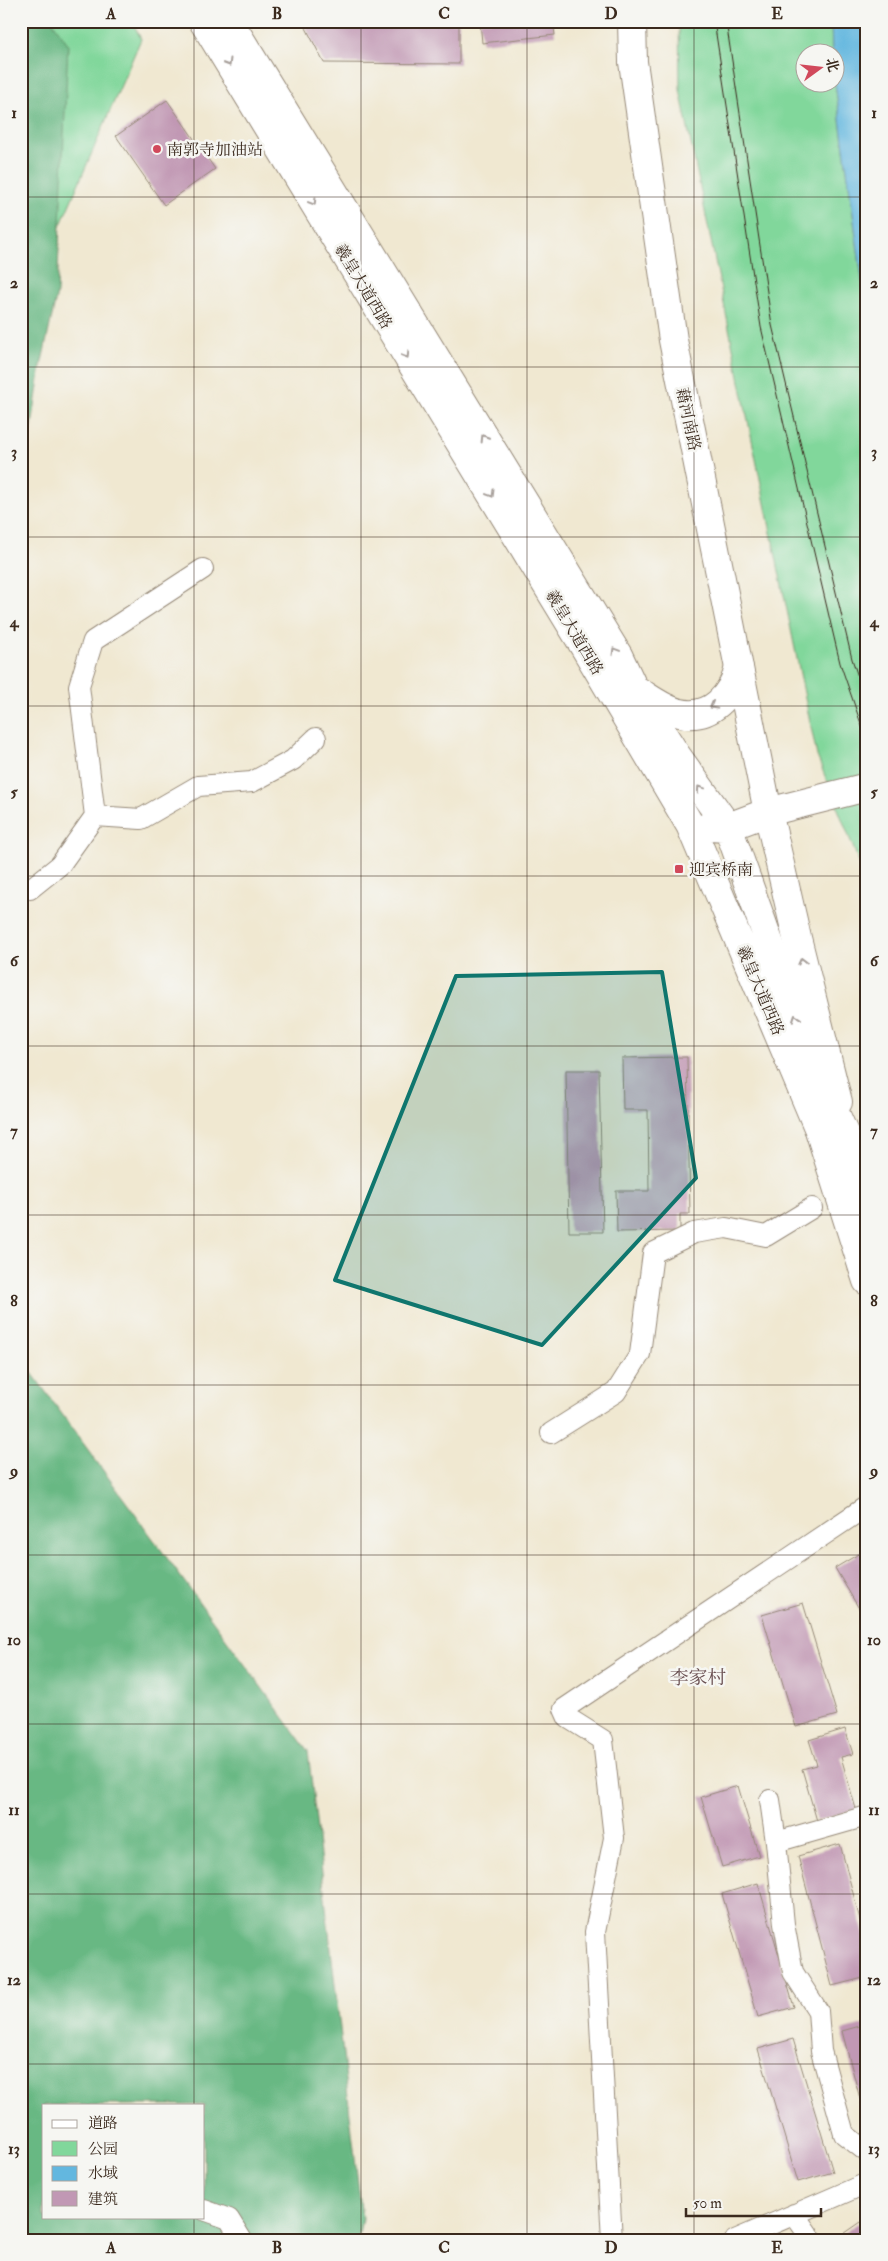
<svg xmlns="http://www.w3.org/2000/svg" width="888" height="2261" font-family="'IM FELL Double Pica','Noto Serif SC',serif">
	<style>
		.green { fill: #81d79b; stroke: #5e805c }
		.forest { fill: #68b883; stroke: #527150; fill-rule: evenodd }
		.water { fill: #63b7df; stroke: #4f707e }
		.building { fill: #c198b4 }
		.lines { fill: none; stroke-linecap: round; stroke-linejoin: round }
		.street-casing { stroke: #968978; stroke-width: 22 }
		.secondary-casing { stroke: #968978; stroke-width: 30 }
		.primary-casing { stroke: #968978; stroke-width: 30 }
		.street { stroke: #fff; stroke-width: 20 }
		.secondary { stroke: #fff; stroke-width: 28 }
		.primary { stroke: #fff; stroke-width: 28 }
		.tram { stroke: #3b2a1e; stroke-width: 1 }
		.oneway { stroke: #a79f9a }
		.marked { fill: #0f766e; fill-opacity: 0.2; stroke: #0f766e; stroke-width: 4; stroke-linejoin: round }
		.grid { fill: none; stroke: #3b2a1e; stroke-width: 1; stroke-opacity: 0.55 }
		.poi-dot { fill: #d1495b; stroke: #f6f6f2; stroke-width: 2 }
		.labels { text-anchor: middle; stroke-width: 5; stroke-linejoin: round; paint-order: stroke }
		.poi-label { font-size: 16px; fill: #3b2a1e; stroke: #f6f6f2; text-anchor: start }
		.street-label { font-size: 16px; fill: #3b2a1e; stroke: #f6f6f2 }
		.quarter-label { font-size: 19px; fill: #6a5052; stroke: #f6f6f2 }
		.neatline { fill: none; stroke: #3b2a1e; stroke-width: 2 }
		.grid-label { font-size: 16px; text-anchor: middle; font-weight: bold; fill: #3b2a1e }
	</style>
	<rect width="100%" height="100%" fill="#f6f6f2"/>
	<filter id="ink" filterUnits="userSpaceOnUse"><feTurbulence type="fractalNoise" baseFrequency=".02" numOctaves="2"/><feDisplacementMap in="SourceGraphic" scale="10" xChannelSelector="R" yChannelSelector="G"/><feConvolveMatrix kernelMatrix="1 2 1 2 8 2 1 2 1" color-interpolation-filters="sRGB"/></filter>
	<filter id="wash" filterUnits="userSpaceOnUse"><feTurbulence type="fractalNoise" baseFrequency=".0096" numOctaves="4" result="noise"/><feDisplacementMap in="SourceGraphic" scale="20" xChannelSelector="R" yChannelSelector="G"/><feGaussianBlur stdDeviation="1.12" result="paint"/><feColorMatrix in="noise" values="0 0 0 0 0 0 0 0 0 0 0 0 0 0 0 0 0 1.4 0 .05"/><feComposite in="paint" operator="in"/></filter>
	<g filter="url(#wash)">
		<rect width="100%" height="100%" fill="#f0e8d1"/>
		<path class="green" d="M 21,21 L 132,21 L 141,39 L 59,229 Z
			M 679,21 L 831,21 L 832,52 L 806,52 L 806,82 L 835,83 L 867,316 L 867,882 L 817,756 L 680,90 Z"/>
		<path class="forest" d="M 21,21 L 52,21 L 68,44 L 57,293 L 41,366 L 30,439 L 21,441 Z
			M 21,1358 L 308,1751 L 362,2218 L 358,2240 L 21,2240 ZM 44,2105 L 204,2105 L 204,2217 L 44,2217 Z"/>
		<path class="water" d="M 831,21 L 867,21 L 867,316 L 835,83 L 836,52 L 832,52 Z"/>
		<g id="blocks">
			<path class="building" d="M 480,21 L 553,21 L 555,35 L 482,43 Z
				M 303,22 L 459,23 L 459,64 L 324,63 Z
				M 167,100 L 215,169 L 164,205 L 116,136 Z
				M 687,1057 L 690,1214 L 680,1214 L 680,1231 L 617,1232 L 616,1191 L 649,1191 L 648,1110 L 623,1110 L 622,1058 Z
				M 566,1070 L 599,1070 L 603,1232 L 569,1232 Z
				M 867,1549 L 867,1622 L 835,1568 Z
				M 803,1603 L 837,1715 L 796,1727 L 762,1615 Z
				M 845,1729 L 853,1754 L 841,1757 L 856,1809 L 817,1821 L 802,1769 L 817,1765 L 809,1740 Z
				M 738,1786 L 759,1856 L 722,1867 L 701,1797 Z
				M 840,1844 L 867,1946 L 867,1977 L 832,1986 L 798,1856 Z
				M 758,1883 L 794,2007 L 758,2017 L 722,1894 Z
				M 867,2024 L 867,2121 L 866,2121 L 842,2031 Z
				M 793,2039 L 833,2172 L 798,2182 L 758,2049 Z
				M 861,2222 L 867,2230 L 867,2240 L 835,2240 Z"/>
		</g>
	</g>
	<g filter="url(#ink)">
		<use href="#blocks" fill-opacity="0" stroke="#968978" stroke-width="1"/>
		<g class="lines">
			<defs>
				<path id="street" d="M 95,816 L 141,819 L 198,786 L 252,782 L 293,760 L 316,738
					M 21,885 L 30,889 L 60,865 L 95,816 L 79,686 L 93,641 L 203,569
					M 551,1433 L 616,1392 L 640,1354 L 653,1253 L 694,1233 L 726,1228 L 766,1236 L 812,1208
					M 770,1800 L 776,1842 L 784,1924 L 793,1972 L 818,2011 L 821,2051 L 844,2134 L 867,2152
					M 776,1842 L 867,1816
					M 204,2210 L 229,2219 L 242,2240
					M 794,2214 L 812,2240
					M 612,2240 L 595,1932 L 614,1838 L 603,1740 L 568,1718 L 564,1709 L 867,1506
					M 735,2240 L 867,2183"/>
				<path id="secondary" d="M 632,21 L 633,62 L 673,340 L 768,812 L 797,938 L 838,1102
					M 768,812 L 867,787"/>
				<path id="primary" d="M 203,21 L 579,638 L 690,825 L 819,1130 L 867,1281
					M 229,21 L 618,655 L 634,689 L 677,756 L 728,827 L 811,1059 L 849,1144 L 867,1201
					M 638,691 C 651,699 665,710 680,713 C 711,720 732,695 739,668
					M 709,826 L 728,827 L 768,812"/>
			</defs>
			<use href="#street" class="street-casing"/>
			<use href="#secondary" class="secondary-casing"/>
			<use href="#primary" class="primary-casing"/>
			<use href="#street" class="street"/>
			<use href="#secondary" class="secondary"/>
			<use href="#primary" class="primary"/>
			<path class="tram" d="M 714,21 L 761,327 L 840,663 L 867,741
				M 726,21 L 772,325 L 852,659 L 867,703"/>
		</g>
		<defs><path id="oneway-chevron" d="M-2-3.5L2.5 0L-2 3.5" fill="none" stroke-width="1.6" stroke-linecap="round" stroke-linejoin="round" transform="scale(1.25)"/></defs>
		<g class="oneway">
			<use href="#oneway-chevron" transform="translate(228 63) rotate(59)"/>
			<use href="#oneway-chevron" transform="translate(313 202) rotate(59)"/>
			<use href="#oneway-chevron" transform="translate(406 355) rotate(59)"/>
			<use href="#oneway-chevron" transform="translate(484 438) rotate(-122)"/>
			<use href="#oneway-chevron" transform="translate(491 494) rotate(59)"/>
			<use href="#oneway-chevron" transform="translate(615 651) rotate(-121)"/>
			<use href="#oneway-chevron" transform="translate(713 706) rotate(151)"/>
			<use href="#oneway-chevron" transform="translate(700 789) rotate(-125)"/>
			<use href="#oneway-chevron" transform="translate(802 961) rotate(-104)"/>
			<use href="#oneway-chevron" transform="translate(796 1018) rotate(-110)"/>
		</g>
	</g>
	<path class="marked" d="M 662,972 L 696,1178 L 542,1345 L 335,1280 L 456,976 Z"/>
	<path class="grid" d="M 194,21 L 194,2105M 361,21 L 361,2240M 527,21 L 527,2240M 694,21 L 694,2240M 21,197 L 867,197M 21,367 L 867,367M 21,537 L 867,537M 21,706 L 867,706M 21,876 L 867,876M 21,1046 L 867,1046M 21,1215 L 867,1215M 21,1385 L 867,1385M 21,1555 L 867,1555M 21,1724 L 867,1724M 21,1894 L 867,1894M 21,2064 L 867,2064M 194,2217 L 194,2240"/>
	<g class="poi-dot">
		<circle cx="157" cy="149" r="5"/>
		<rect x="674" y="864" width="10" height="10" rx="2.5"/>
	</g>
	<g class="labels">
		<g class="poi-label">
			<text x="167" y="155">南郭寺加油站</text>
			<text x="689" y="875">迎宾桥南</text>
		</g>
		<g class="street-label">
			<text transform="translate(364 286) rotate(59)" y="6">羲皇大道西路</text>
			<text transform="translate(689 419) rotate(78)" y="6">藉河南路</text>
			<text transform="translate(575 632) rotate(59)" y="6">羲皇大道西路</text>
			<text transform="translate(761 990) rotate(67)" y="6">羲皇大道西路</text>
		</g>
		<g class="quarter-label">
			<text x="698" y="1684">李家村</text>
		</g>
	</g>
	<rect width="888" height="2261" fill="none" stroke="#f6f6f2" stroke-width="55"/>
	<rect x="42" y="2104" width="162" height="115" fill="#f6f6f2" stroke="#aba49d"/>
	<rect x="52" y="2120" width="25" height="8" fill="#ffffff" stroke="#aba49d"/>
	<text x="88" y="2128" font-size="15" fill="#3b2a1e">道路</text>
	<rect x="52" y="2141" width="25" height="15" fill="#81d79b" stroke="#aba49d"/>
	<text x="88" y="2154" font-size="15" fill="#3b2a1e">公园</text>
	<rect x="52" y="2166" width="25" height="15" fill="#63b7df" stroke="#aba49d"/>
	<text x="88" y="2178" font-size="15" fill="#3b2a1e">水域</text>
	<rect x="52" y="2191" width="25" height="15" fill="#c198b4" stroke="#aba49d"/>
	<text x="88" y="2204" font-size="15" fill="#3b2a1e">建筑</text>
	<g transform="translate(820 68) rotate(75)"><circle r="24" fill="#f6f6f2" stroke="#aba49d"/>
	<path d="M0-4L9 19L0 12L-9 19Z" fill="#d1495b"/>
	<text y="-8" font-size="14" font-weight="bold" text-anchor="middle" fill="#3b2a1e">北</text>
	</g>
	<path d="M686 2208v8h135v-8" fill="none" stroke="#3b2a1e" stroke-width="2.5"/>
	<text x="693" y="2208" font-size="15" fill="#3b2a1e" stroke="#f6f6f2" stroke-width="4" paint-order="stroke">50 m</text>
	<rect x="28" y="28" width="832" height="2206" class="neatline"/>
	<g class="grid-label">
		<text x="111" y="19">A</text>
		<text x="277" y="19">B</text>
		<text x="444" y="19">C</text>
		<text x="611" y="19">D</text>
		<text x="777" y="19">E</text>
		<text x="14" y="118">1</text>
		<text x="874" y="118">1</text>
		<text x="14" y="288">2</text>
		<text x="874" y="288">2</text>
		<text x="14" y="457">3</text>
		<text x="874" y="457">3</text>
		<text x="14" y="627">4</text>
		<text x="874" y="627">4</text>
		<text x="14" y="797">5</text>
		<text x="874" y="797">5</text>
		<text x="14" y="966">6</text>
		<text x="874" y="966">6</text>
		<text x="14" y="1136">7</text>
		<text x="874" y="1136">7</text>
		<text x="14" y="1306">8</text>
		<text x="874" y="1306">8</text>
		<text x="14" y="1476">9</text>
		<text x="874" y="1476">9</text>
		<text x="14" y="1645">10</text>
		<text x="874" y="1645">10</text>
		<text x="14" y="1815">11</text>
		<text x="874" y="1815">11</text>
		<text x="14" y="1985">12</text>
		<text x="874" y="1985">12</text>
		<text x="14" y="2154">13</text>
		<text x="874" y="2154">13</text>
		<text x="111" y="2253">A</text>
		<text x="277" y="2253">B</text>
		<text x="444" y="2253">C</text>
		<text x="611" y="2253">D</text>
		<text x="777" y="2253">E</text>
	</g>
</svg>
